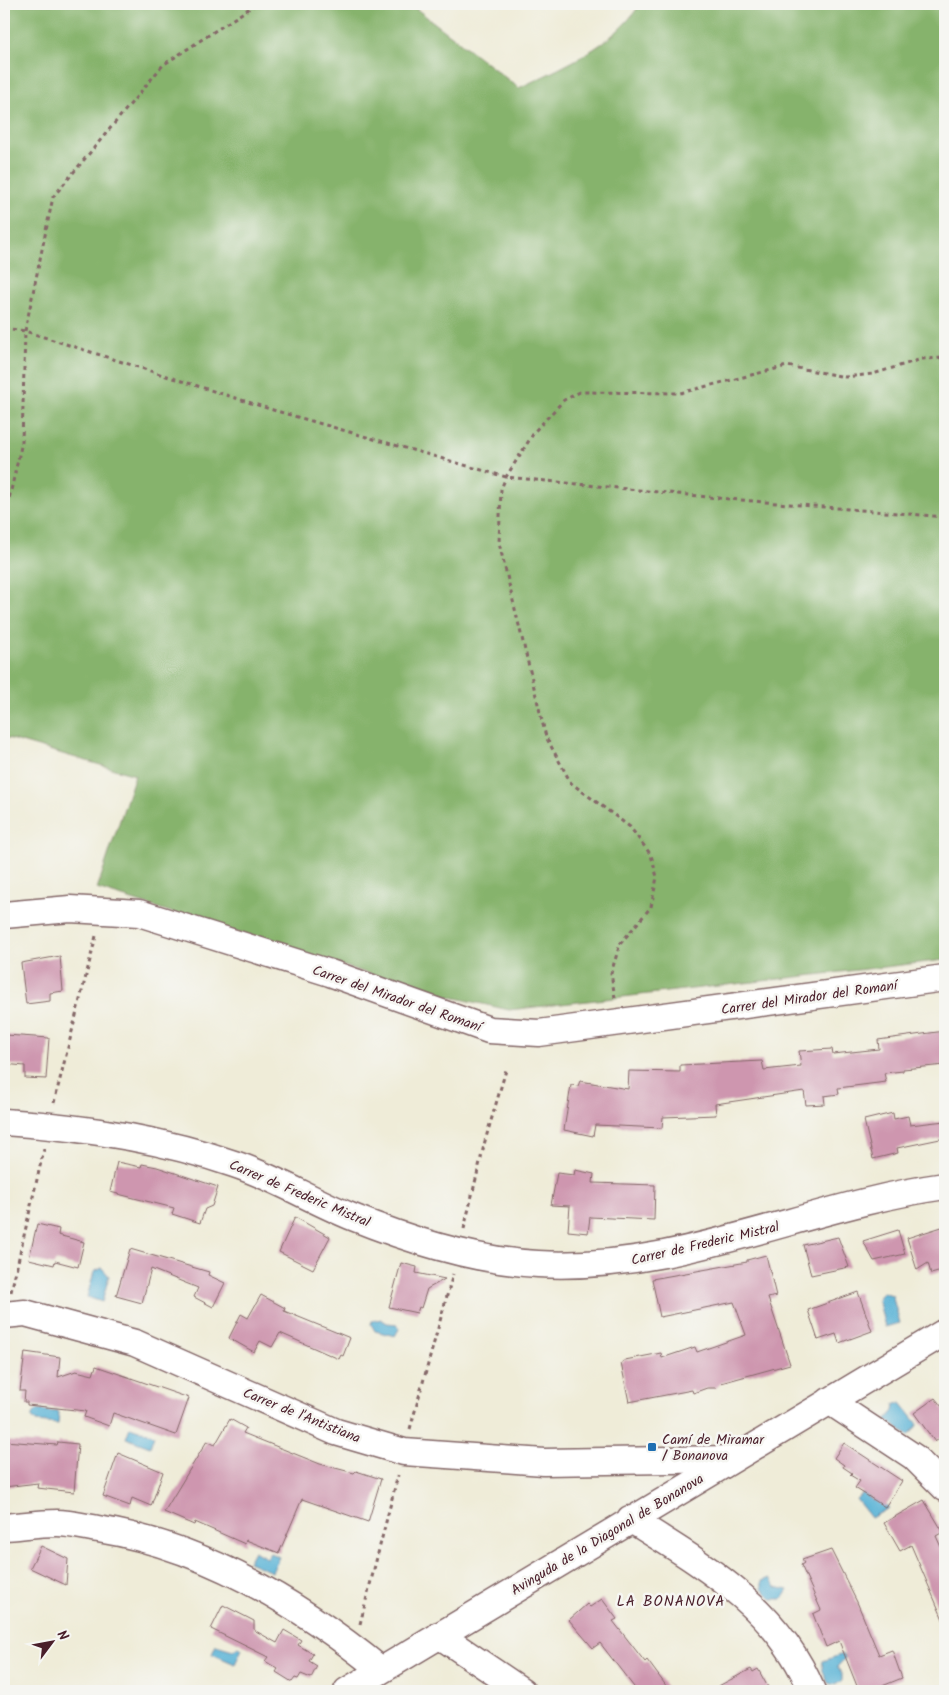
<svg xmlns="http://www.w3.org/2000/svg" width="949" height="1695" font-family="Kalam,sans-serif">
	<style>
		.forest { fill: #86b36c; stroke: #68694c }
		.water { fill: #58b2d6; stroke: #516880 }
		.building { fill: #ce96af }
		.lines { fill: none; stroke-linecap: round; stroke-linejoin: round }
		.minor-casing { stroke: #846768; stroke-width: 29 }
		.path { stroke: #846768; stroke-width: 3; stroke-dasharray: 4 4; stroke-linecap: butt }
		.minor { stroke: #fff; stroke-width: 26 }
		.poi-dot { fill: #1f6fb2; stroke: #f6f6f2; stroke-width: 2 }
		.labels { text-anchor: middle; stroke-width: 5; stroke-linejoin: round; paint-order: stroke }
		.street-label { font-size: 14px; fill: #4a1f2b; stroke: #f6f6f2 }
		.poi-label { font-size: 14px; fill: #4a1f2b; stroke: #f6f6f2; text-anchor: start }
		.neighbourhood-label { font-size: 15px; letter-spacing: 1px; fill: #4a1f2b; stroke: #f6f6f2 }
	</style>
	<rect width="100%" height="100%" fill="#f6f6f2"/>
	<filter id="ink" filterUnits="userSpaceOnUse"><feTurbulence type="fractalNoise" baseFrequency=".02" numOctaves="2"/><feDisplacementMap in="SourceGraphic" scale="10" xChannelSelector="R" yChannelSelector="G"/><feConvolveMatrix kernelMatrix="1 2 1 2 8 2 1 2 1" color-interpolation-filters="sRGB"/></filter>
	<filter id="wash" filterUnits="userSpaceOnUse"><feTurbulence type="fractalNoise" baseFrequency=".0096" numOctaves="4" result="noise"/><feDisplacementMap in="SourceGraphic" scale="20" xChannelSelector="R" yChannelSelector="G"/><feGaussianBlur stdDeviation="1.12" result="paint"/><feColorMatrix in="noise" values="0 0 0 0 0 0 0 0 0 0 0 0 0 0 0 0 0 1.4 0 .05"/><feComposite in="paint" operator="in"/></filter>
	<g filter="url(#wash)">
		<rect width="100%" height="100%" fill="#efecd8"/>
		<path class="forest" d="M 4,4 L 410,4 L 519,88 C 562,67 614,46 640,4 L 945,4 L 945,960 L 509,1010 L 421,990 L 97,889 L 135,775 L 4,737 Z"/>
		<path class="water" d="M 102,1268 L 109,1276 L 102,1302 L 87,1297 L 94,1272 Z
			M 883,1292 L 892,1295 L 900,1323 L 885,1327 L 878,1299 Z
			M 381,1319 L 387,1323 L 397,1324 L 399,1329 L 395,1336 L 375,1331 L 371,1324 L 372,1321 Z
			M 901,1403 L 918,1424 L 909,1436 L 886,1420 L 894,1411 L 895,1404 Z
			M 37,1410 L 59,1412 L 58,1424 L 36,1422 L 31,1416 Z
			M 130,1427 L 154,1435 L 150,1447 L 126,1438 Z
			M 862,1493 L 874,1501 L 877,1497 L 889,1508 L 871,1518 L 856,1499 Z
			M 254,1551 L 267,1558 L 270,1553 L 279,1557 L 272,1572 L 248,1562 Z
			M 770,1578 L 776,1587 L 788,1590 L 782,1599 L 772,1599 L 762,1589 L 762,1581 Z
			M 216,1645 L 233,1650 L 239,1647 L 242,1649 L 235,1664 L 212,1654 Z
			M 843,1654 L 845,1658 L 837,1667 L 842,1674 L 842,1681 L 835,1685 L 828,1683 L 822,1668 L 823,1661 Z"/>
		<g id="blocks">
			<path class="building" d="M 60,956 L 63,991 L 50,993 L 50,1001 L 26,1004 L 21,963 Z
				M 945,1031 L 945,1065 L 903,1069 L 903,1071 L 884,1073 L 886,1082 L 838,1088 L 839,1094 L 824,1096 L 825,1104 L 806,1105 L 804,1091 L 715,1104 L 716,1115 L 663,1117 L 662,1128 L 595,1125 L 593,1136 L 564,1130 L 571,1085 L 578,1086 L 580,1081 L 628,1089 L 629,1071 L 680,1072 L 680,1065 L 762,1061 L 764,1070 L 801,1066 L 799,1051 L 832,1049 L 833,1054 L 879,1049 L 878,1040 Z
				M 6,1035 L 49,1038 L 46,1079 L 25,1078 L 25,1066 L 4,1064 Z
				M 893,1113 L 894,1119 L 908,1116 L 910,1125 L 945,1121 L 945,1138 L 897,1148 L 898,1153 L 873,1159 L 864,1120 Z
				M 117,1162 L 141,1167 L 142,1164 L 157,1167 L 218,1187 L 212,1206 L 205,1209 L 200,1223 L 172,1214 L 174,1208 L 110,1192 Z
				M 575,1170 L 594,1174 L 593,1183 L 655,1185 L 654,1220 L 590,1217 L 588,1233 L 568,1231 L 570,1206 L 551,1205 L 557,1173 L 574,1175 Z
				M 295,1217 L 330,1237 L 313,1269 L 279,1252 Z
				M 37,1224 L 59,1229 L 58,1235 L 84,1242 L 78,1267 L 55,1261 L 54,1265 L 29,1259 Z
				M 945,1226 L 945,1270 L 931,1274 L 928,1263 L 917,1270 L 907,1238 Z
				M 898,1230 L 905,1254 L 874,1261 L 863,1241 Z
				M 838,1237 L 849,1267 L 811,1275 L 803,1245 Z
				M 130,1249 L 209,1272 L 208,1275 L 225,1283 L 213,1307 L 194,1297 L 198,1288 L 151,1269 L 142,1303 L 116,1296 Z
				M 766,1255 L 776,1296 L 768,1298 L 790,1364 L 721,1383 L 716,1388 L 707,1388 L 693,1393 L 692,1390 L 629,1402 L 621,1363 L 625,1360 L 661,1353 L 662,1358 L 695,1347 L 697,1352 L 746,1335 L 734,1302 L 660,1317 L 652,1279 L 747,1262 L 747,1260 Z
				M 401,1263 L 417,1267 L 416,1273 L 445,1279 L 427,1289 L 421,1308 L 419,1307 L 417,1313 L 389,1307 Z
				M 858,1292 L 872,1331 L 839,1343 L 836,1334 L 818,1340 L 808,1310 Z
				M 261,1295 L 285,1308 L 284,1311 L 350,1338 L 343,1356 L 341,1355 L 339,1359 L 280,1333 L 272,1347 L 260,1341 L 254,1352 L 229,1338 L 241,1314 L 248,1318 Z
				M 25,1352 L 60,1357 L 58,1377 L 76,1371 L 93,1375 L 96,1366 L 189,1398 L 176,1435 L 113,1413 L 109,1426 L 84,1417 L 86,1411 L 27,1405 L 27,1402 L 24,1402 L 25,1391 L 20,1391 Z
				M 935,1398 L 945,1411 L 945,1434 L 935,1442 L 914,1413 Z
				M 230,1419 L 246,1428 L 243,1433 L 320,1464 L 354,1473 L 356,1471 L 381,1479 L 368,1522 L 302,1499 L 279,1553 L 246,1540 L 245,1544 L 195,1522 L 194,1525 L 164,1512 L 207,1441 L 215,1445 Z
				M 4,1441 L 57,1445 L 58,1442 L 78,1444 L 74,1492 L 37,1488 L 38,1483 L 4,1487 Z
				M 844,1443 L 902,1481 L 885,1507 L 855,1488 L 860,1481 L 850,1475 L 852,1473 L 843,1467 L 844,1465 L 834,1458 Z
				M 118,1453 L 163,1472 L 151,1506 L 132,1498 L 130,1506 L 103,1496 Z
				M 924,1500 L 943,1532 L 936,1536 L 945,1556 L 945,1624 L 911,1545 L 900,1551 L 884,1523 Z
				M 41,1546 L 68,1559 L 66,1585 L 30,1568 Z
				M 831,1550 L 857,1602 L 879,1655 L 892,1650 L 902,1678 L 870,1691 L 859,1691 L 839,1641 L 826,1647 L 813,1614 L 821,1610 L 801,1565 L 804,1563 L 802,1560 Z
				M 602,1599 L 617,1619 L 613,1621 L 645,1662 L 647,1660 L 670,1691 L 637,1691 L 600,1643 L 593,1648 L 569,1620 L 587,1604 L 590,1607 Z
				M 223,1605 L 254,1621 L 254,1630 L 277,1643 L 284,1630 L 301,1640 L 298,1645 L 313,1654 L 309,1661 L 317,1666 L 311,1678 L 301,1674 L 298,1679 L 295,1678 L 292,1682 L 276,1672 L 278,1669 L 265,1661 L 268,1657 L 211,1629 Z
				M 751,1669 L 753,1672 L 758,1669 L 770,1691 L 709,1691 Z"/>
		</g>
	</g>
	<g filter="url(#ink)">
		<use href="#blocks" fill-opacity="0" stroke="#846768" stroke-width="1"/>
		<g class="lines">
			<defs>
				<path id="minor" d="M 4,915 L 70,909 L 139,913 L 330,973 L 489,1030 L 539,1033 L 945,978
					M 4,1122 C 82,1127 159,1138 234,1164 C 274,1177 311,1200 350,1216 C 409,1240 474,1261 538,1264 C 679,1272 808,1205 945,1186
					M 4,1315 L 25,1313 L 135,1343 L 336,1432 L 404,1452 L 544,1462 L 731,1459
					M 829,1401 L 914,1457 L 945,1488
					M 630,1519 C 703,1565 778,1607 812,1691
					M 4,1527 C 21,1526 39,1523 57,1523 C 70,1523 85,1527 98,1529 C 204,1546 299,1603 381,1670
					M 439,1635 L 522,1691
					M 347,1691 L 945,1332"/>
			</defs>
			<use href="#minor" class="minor-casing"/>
			<path class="path" d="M 4,328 L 25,331 L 273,410 L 506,477 L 729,499 L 945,517
				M 4,521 L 22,442 L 25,331 L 53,197 L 163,65 L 256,4
				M 615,998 L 611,973 L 620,944 L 651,907 L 657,877 L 651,855 L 630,827 L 571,783 L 546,737 L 499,543 L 501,489 L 506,477 L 535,431 L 564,400 L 580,392 L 680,393 L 787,366 L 845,377 L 873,374 L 922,359 L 945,358
				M 54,1103 L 96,936
				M 464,1229 L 485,1141 L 506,1070
				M 11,1292 L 44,1149
				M 410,1429 L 453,1274
				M 360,1624 L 398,1475"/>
			<use href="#minor" class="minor"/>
		</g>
	</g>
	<rect class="poi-dot" x="647" y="1442" width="10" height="10" rx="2.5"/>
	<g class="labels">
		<g class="street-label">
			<text transform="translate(809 997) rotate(-8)" y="5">Carrer del Mirador del Romaní</text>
			<text transform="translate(397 998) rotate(19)" y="5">Carrer del Mirador del Romaní</text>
			<text transform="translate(300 1193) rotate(23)" y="5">Carrer de Frederic Mistral</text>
			<text transform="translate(705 1243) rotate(-13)" y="5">Carrer de Frederic Mistral</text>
			<text transform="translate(302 1415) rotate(22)" y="5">Carrer de l'Antistiana</text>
			<text transform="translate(607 1534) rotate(-31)" y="5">Avinguda de la Diagonal de Bonanova</text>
		</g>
		<g class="poi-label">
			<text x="662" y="1444">Camí de Miramar<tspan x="662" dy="16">/ Bonanova</tspan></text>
		</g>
		<g class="neighbourhood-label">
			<text x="671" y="1606">LA BONANOVA</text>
		</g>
	</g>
	<rect width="949" height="1695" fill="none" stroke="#f6f6f2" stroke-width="20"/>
	<g transform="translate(52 1642) rotate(58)" stroke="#f6f6f2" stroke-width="4" paint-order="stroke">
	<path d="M0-4L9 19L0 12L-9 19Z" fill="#4a1f2b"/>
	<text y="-8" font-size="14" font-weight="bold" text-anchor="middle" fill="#4a1f2b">N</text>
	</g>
</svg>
